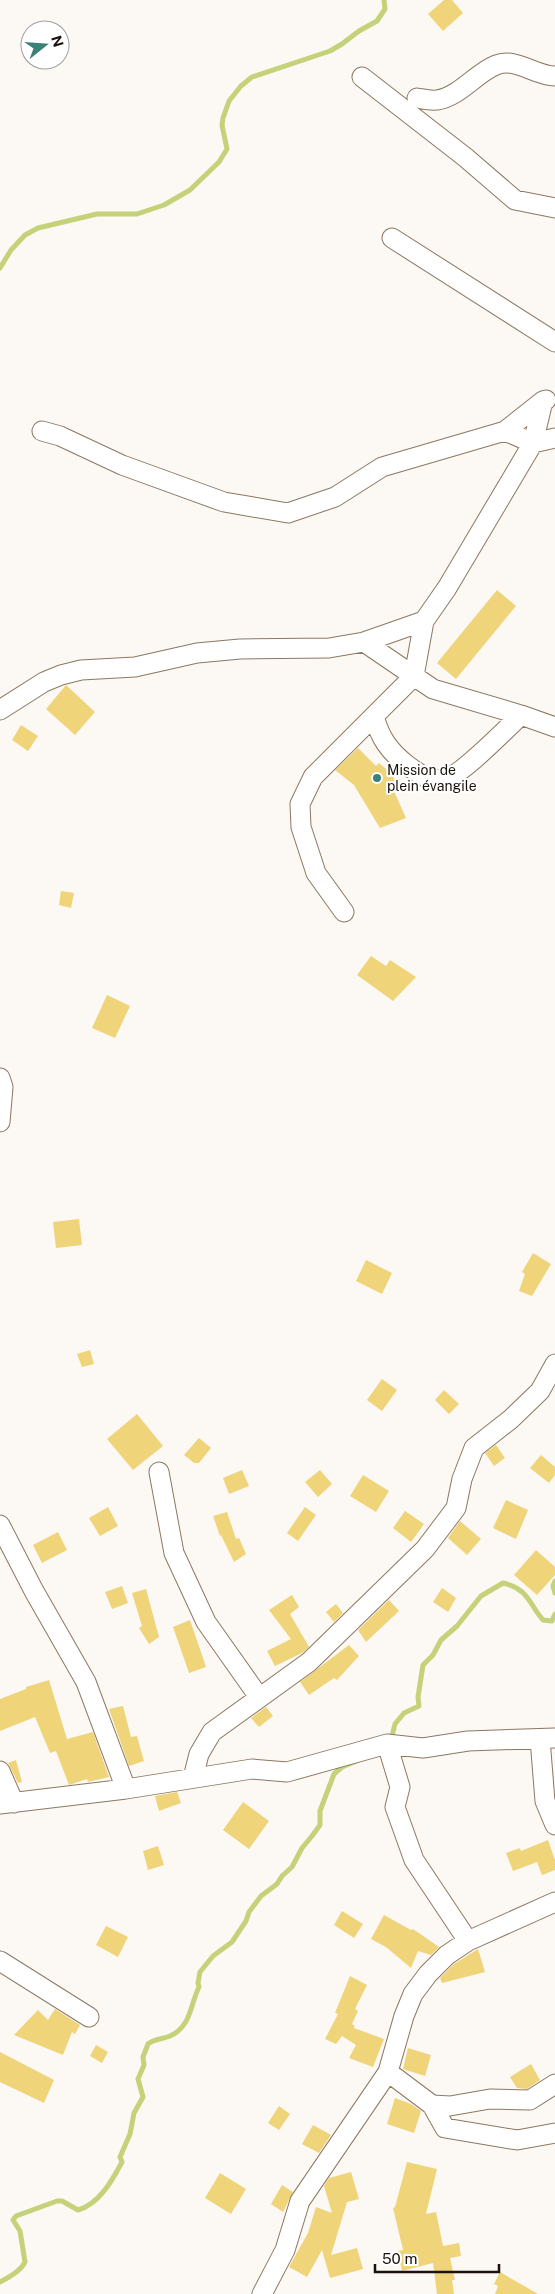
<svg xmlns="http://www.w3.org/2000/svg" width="555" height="2294" font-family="'Public Sans',sans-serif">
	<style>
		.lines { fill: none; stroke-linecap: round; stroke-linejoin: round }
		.stream { stroke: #c5d279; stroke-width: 5 }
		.building { fill: #efd47a }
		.street-casing { stroke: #8c7862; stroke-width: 21 }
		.street { stroke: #fff; stroke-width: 19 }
		.poi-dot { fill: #3b8178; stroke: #fff; stroke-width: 2 }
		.labels { text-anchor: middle; stroke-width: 4; stroke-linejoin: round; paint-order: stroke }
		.poi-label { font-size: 14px; fill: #1a120a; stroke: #fff; text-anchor: start }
	</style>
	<rect width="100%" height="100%" fill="#fcf8f3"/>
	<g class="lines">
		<path class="stream" d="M 0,268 L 11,250 L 25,235 L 38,228 L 97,214 L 137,214 L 164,205 L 190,190 L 219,162 L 227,149 L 222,125 L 223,118 L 229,101 L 241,86 L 252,77 L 330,51 L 342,44 L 359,31 L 377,21 L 385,9 L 384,0
			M 555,1581 L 553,1586 L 555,1593
			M 391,1740 L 395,1724 L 404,1713 L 419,1706 L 418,1697 L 423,1665 L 433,1655 L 441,1640 L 457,1626 L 481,1596 L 503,1583 C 529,1589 529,1604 543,1620 L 552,1621 L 555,1614
			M 0,2282 C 8,2278 21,2271 25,2262 L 20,2231 L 13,2220 L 16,2216 L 57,2201 L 62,2201 L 78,2210 C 99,2204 112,2181 122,2162 L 120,2157 L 130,2134 L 134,2113 L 143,2097 L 138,2079 L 144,2065 L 143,2057 L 148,2044 C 154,2039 163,2039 170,2036 C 191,2027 190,2005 199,1987 L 198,1983 L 200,1972 L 213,1956 L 232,1942 L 246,1921 L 249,1912 L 261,1896 L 277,1884 L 282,1876 L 292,1867 L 302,1848 L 312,1836 L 320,1825 L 320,1811 L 334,1774 L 342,1767 L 359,1760"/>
	</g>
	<path class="building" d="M 444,0 L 452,0 L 463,13 L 443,31 L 428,14 Z
		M 497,590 L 516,606 L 456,679 L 437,663 Z
		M 66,685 L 95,712 L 75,735 L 46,709 Z
		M 21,725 L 38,736 L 28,751 L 12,740 Z
		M 358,748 L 376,766 L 379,763 L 391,773 L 397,784 L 393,789 L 406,818 L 380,828 L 354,785 L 335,770 Z
		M 61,891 L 74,893 L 71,908 L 59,905 Z
		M 371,956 L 386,966 L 390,960 L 416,977 L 393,1001 L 357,975 Z
		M 107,995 L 130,1006 L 115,1038 L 92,1028 Z
		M 79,1219 L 82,1245 L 56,1248 L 53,1222 Z
		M 533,1253 L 551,1264 L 532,1296 L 519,1291 L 525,1274 L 522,1272 Z
		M 366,1260 L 392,1273 L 382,1294 L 356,1281 Z
		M 90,1350 L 94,1364 L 82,1367 L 77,1354 Z
		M 382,1379 L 397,1390 L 382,1411 L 367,1400 Z
		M 444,1390 L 459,1404 L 449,1414 L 435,1400 Z
		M 137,1414 L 163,1446 L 133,1470 L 107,1439 Z
		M 199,1438 L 211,1448 L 199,1463 L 194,1463 L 184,1455 Z
		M 496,1445 L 505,1458 L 494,1466 L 485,1453 Z
		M 541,1455 L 555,1467 L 555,1475 L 549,1483 L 530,1468 Z
		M 242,1470 L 249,1486 L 229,1494 L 223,1478 Z
		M 320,1470 L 332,1484 L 318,1497 L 305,1482 Z
		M 363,1475 L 389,1491 L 376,1512 L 350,1496 Z
		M 506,1500 L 528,1510 L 516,1539 L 493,1528 Z
		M 108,1507 L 118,1526 L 100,1536 L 89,1518 Z
		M 305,1507 L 316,1515 L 298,1541 L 287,1533 Z
		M 405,1511 L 424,1524 L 411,1542 L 393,1528 Z
		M 227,1512 L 236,1539 L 239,1538 L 246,1554 L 234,1562 L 221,1535 L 220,1536 L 213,1516 Z
		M 460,1521 L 481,1539 L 467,1555 L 448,1538 Z
		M 58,1532 L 67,1550 L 42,1563 L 33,1545 Z
		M 536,1550 L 555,1567 L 555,1575 L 537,1595 L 514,1575 Z
		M 122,1586 L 128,1603 L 112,1609 L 105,1592 Z
		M 442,1588 L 456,1598 L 448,1612 L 433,1602 Z
		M 146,1589 L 159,1637 L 149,1644 L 139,1628 L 142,1626 L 132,1593 Z
		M 292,1595 L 299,1607 L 290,1614 L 309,1647 L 302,1653 L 275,1666 L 267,1651 L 291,1639 L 269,1610 Z
		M 389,1600 L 399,1611 L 366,1642 L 358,1630 Z
		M 336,1604 L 343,1613 L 334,1622 L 326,1612 Z
		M 190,1620 L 206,1667 L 189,1673 L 173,1627 Z
		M 349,1645 L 359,1656 L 337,1680 L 334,1678 L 309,1695 L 300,1682 Z
		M 49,1680 L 67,1739 L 93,1732 L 109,1777 L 88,1782 L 87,1779 L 69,1785 L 56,1751 L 50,1753 L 35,1717 L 0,1731 L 0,1699 L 26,1689 L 26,1687 Z
		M 123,1706 L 131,1737 L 137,1736 L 144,1761 L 129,1766 L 109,1709 Z
		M 266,1707 L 273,1716 L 259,1727 L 251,1718 Z
		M 16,1760 L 22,1782 L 18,1783 L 8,1763 Z
		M 177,1792 L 181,1803 L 159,1811 L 155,1796 Z
		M 243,1802 L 269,1821 L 249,1849 L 223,1830 Z
		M 548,1840 L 555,1860 L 555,1870 L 542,1875 L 537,1862 L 513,1871 L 506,1853 L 520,1848 L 521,1851 Z
		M 158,1846 L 164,1865 L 148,1870 L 143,1851 Z
		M 342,1911 L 363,1924 L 354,1938 L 334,1925 Z
		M 384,1915 L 411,1930 L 413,1929 L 439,1947 L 431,1955 L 418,1951 L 411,1968 L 386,1947 L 371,1939 Z
		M 106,1926 L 128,1937 L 118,1957 L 96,1945 Z
		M 478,1949 L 485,1972 L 442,1983 L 440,1978 L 454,1964 Z
		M 350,1976 L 367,1985 L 355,2009 L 358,2011 L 352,2024 L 355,2026 L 354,2028 L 384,2039 L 373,2067 L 349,2058 L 356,2045 L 342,2036 L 336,2044 L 325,2039 L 338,2014 L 335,2013 Z
		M 55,2009 L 80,2025 L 75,2034 L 72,2032 L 63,2055 L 14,2035 L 38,2010 L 48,2020 Z
		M 96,2045 L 108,2052 L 102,2063 L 90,2056 Z
		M 408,2048 L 431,2055 L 425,2076 L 403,2069 Z
		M 0,2052 L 54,2080 L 44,2103 L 0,2082 Z
		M 531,2064 L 540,2080 L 527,2089 L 517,2088 L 510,2077 Z
		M 395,2098 L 411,2104 L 421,2111 L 414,2133 L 387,2124 Z
		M 279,2106 L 290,2114 L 279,2130 L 268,2123 Z
		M 313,2125 L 331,2135 L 319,2153 L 302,2144 Z
		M 407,2162 L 437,2169 L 426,2214 L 436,2212 L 443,2246 L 459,2243 L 461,2256 L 450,2258 L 455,2280 L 452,2280 L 454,2294 L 437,2294 L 433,2263 L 402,2271 L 398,2251 L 403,2250 L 393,2208 L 395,2207 Z
		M 351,2172 L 359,2199 L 347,2202 L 331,2255 L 357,2248 L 363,2269 L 330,2278 L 322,2250 L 307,2277 L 289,2267 L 308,2233 L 316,2207 L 332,2213 L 324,2186 L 329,2178 Z
		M 220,2173 L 246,2189 L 231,2214 L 205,2198 Z
		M 282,2185 L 293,2192 L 283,2212 L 271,2204 Z
		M 500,2272 L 538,2294 L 495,2294 L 498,2286 L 494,2284 Z"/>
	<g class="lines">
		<defs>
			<path id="street" d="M 362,77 L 465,157 L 515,200 L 555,208
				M 417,98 C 423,99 431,101 437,100 C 459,97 476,73 496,65 C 516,57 535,76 555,76
				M 392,238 L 555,342
				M 42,431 L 60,436 L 122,465 L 224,502 L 288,513 L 335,497 L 382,467 L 505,431 L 543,401
				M 505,431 L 533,443 L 543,401 L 546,400
				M 364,642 L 433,689 L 521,715 L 555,727
				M 0,710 L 44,682 L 61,675 L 81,670 L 135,667 L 197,653 L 240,649 L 329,648 L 364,642 L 424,621 L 447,588 L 533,443 L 555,438
				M 374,716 C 380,738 389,751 407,765 C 419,774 427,780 442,780 C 458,779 507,728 521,715
				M 344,912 L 316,873 L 301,827 L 300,804 L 313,777 L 414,676 L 424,621
				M 0,1078 L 3,1087 L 0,1122
				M 159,1472 L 174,1553 L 206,1622 L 259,1697
				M 0,1525 L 34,1591 L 86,1682 L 126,1789
				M 540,1739 L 545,1801 L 555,1825
				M 387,1744 L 400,1787 L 395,1807 L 414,1860 L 468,1941
				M 0,1771 L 14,1803
				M 193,1778 L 199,1754 L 212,1732 L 309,1662 L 425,1549 L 456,1508 L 462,1479 L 474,1448 L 511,1419 L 540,1391 L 555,1364
				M 0,1804 L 126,1789 L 252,1769 L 287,1772 L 387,1744 L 423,1748 L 468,1741 L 555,1738
				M 0,1961 L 89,2017
				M 388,2072 L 432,2105 L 445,2128 L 517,2140 L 555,2133
				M 432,2105 L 450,2106 L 490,2099 L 530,2100 L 555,2084
				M 262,2294 L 285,2250 L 300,2201 L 388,2072 L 404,2016 L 413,1994 L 428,1974 L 447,1955 L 468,1941 L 555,1902"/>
		</defs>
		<use href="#street" class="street-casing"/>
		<use href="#street" class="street"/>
	</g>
	<circle class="poi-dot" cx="377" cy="778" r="5"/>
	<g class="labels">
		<g class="poi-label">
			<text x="387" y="775">Mission de<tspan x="387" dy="16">plein évangile</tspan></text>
		</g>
	</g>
	<g transform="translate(45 45) rotate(73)"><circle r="24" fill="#ffffff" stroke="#a3a09d"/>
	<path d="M0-4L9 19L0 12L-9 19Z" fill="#3b8178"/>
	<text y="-8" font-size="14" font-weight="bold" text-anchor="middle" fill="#1a120a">N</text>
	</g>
	<path d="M375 2264v8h124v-8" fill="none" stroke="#1a120a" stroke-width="2.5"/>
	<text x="382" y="2264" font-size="15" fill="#1a120a" stroke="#ffffff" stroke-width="4" paint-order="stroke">50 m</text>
</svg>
